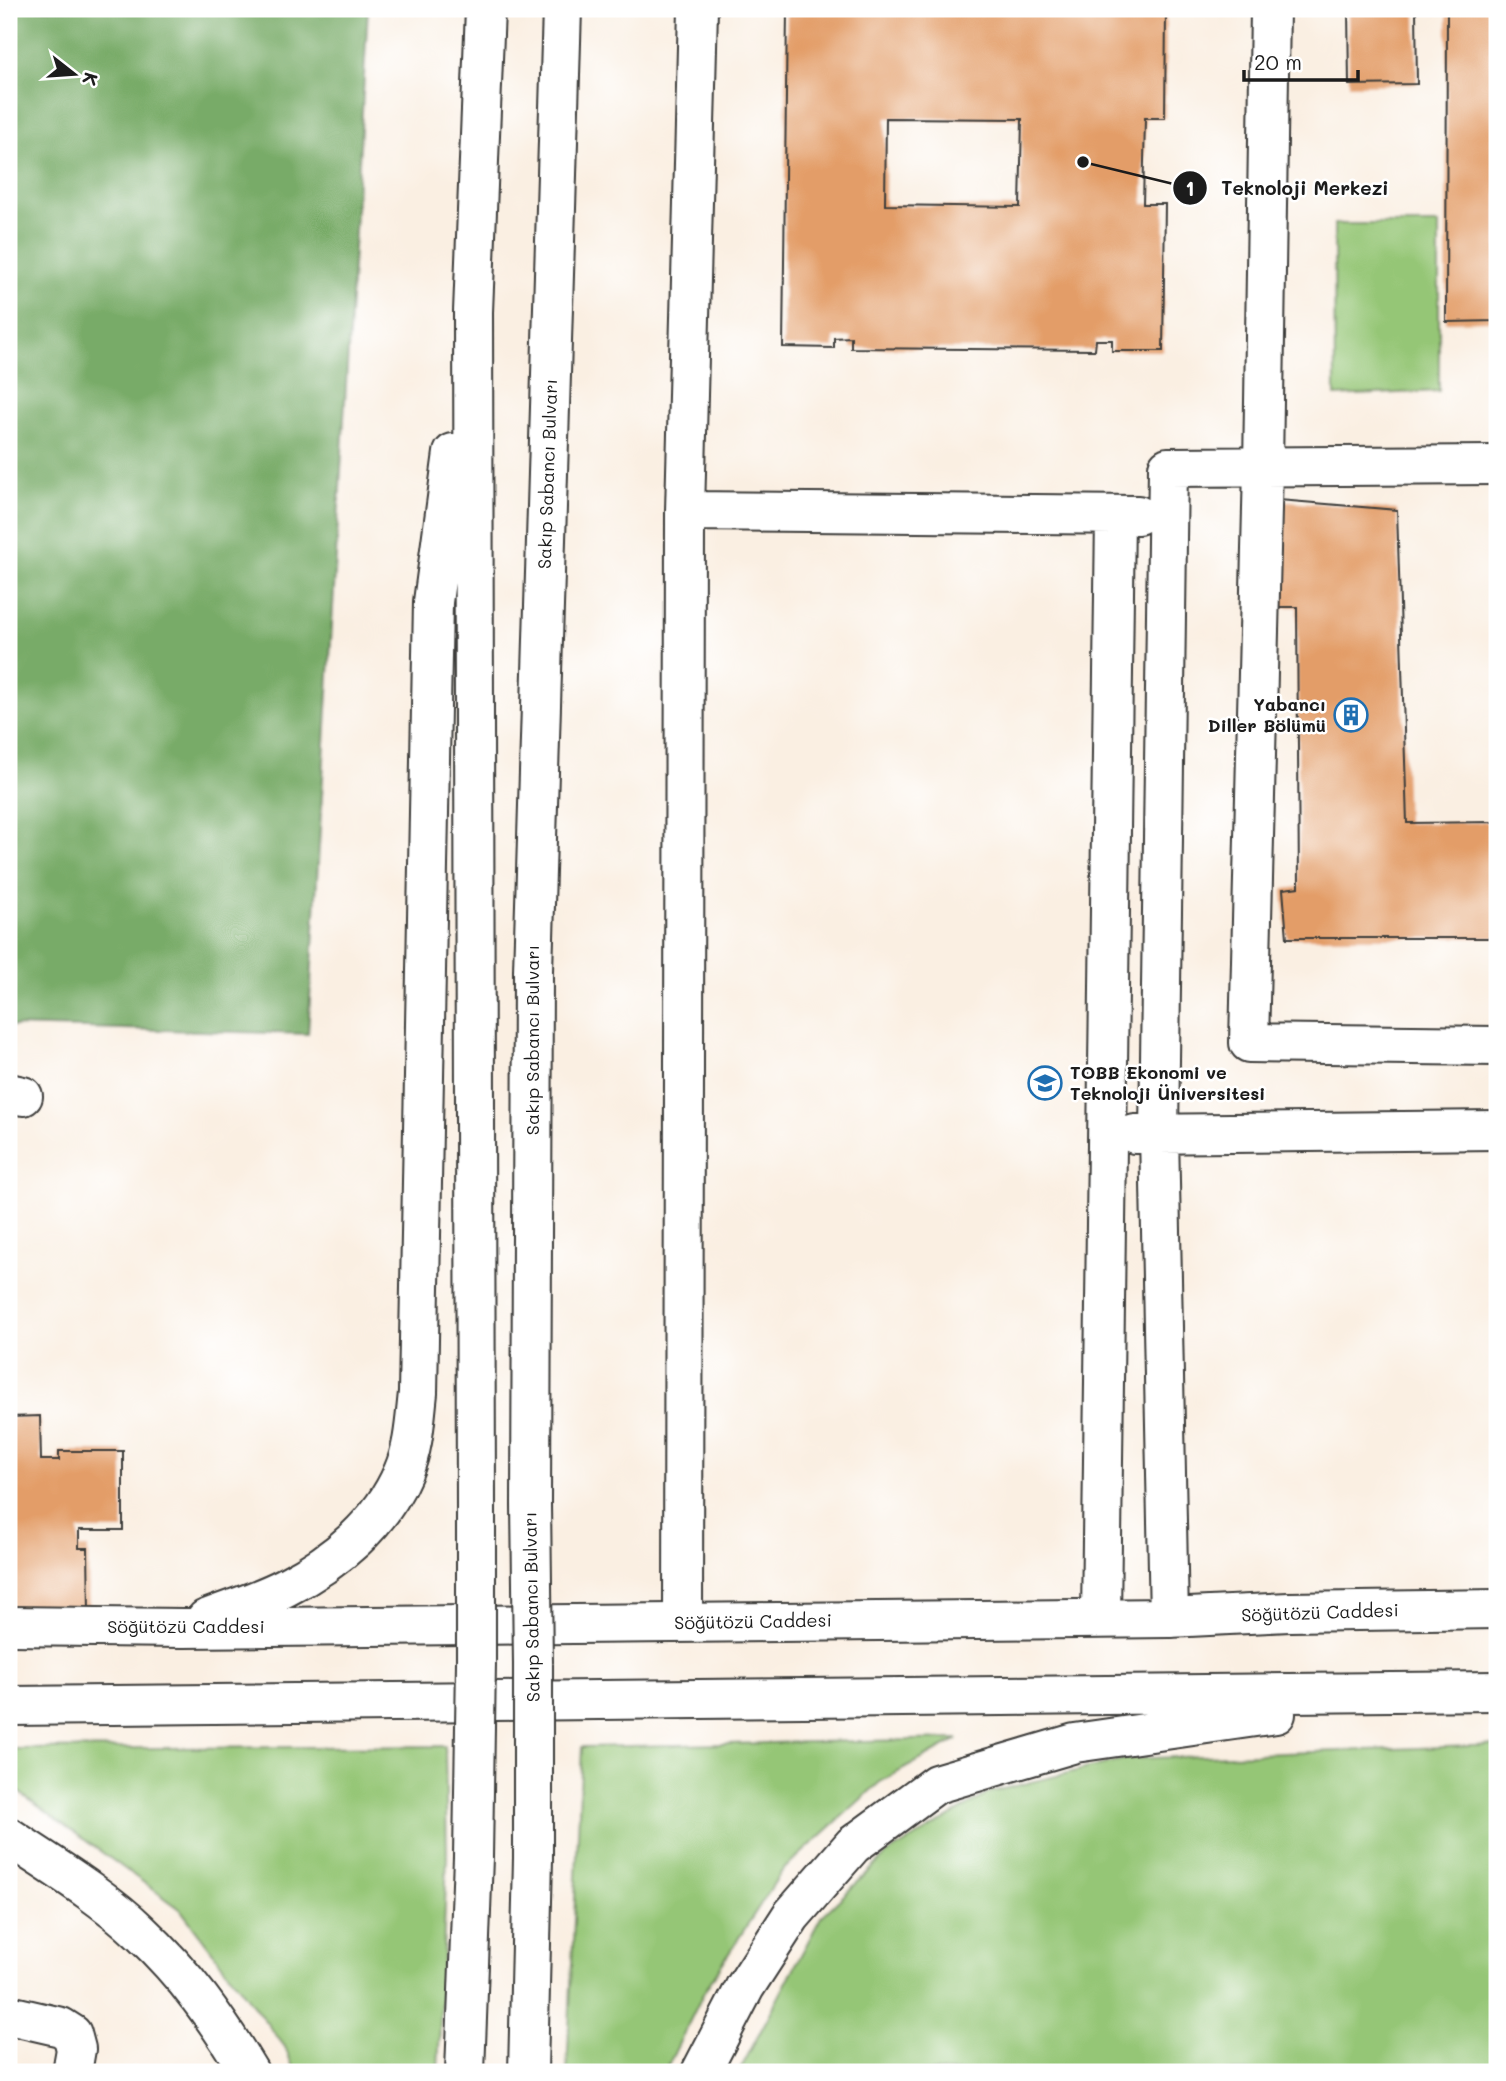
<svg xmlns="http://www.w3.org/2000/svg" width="1506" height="2081" font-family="Mali,sans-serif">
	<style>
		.green { fill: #95c676; stroke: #587149; stroke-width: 2 }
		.forest { fill: #78ab67; stroke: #4a6442; stroke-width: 2 }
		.building { fill: #e39d67; fill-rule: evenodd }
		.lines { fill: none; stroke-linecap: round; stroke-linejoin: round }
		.minor-casing { stroke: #3d3c3a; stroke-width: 42 }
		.major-casing { stroke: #3d3c3a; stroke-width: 42 }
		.minor { stroke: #fff; stroke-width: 38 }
		.major { stroke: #fff; stroke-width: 38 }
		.minor-bridge-casing { stroke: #3d3c3a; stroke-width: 42; stroke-linecap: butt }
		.major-bridge-casing { stroke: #3d3c3a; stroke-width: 42; stroke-linecap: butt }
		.minor-bridge { stroke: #fff; stroke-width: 38 }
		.major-bridge { stroke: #fff; stroke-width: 38 }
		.labels { text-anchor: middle; stroke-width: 5; stroke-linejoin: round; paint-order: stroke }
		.street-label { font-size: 18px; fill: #1c1c1c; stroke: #fff }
		.poi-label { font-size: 18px; font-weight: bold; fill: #1c1c1c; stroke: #fff; text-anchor: end }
		.leader { fill: none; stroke: #1c1c1c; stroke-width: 2.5 }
		.callout-dot { fill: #1c1c1c; stroke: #fff; stroke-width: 2.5 }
		.mark-label { font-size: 21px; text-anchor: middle; font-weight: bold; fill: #fff }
		.callout-label { font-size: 19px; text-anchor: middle; font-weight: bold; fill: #1c1c1c; stroke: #fff; stroke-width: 5; stroke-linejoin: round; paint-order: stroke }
	</style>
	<rect width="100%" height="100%" fill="#fff"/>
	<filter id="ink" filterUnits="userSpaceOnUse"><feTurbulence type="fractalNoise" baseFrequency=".0143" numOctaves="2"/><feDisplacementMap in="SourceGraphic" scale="14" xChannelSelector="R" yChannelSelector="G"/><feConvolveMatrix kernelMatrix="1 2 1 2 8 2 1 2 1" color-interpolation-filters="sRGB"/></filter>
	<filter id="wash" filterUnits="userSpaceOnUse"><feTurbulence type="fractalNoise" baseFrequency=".00686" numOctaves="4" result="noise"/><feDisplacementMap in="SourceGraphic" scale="28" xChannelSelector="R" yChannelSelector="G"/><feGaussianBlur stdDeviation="1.57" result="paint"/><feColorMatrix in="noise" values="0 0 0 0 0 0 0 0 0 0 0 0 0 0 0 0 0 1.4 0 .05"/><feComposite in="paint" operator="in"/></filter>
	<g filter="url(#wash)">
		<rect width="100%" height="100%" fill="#faefe2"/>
		<path class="green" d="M 1334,224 L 1439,224 L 1439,391 L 1335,396 Z
			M 958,1739 L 880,1782 L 782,1871 L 704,1992 L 665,2072 L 567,2072 L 582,1747 Z
			M 1497,1745 L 1497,2072 L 739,2072 L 821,1917 L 886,1855 L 991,1792 L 1125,1759 Z
			M 445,1746 L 447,1858 L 438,2072 L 295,2072 L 285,2047 L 180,1909 L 9,1785 L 9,1749 Z"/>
		<path class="forest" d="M 9,9 L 368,9 L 308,1034 L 9,1026 Z"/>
		<g id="blocks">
			<path class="building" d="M 787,9 L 1166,9 L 1165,118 L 1145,118 L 1143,204 L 1165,204 L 1163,351 L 1112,351 L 1112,340 L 1096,340 L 1095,350 L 851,348 L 851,337 L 834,338 L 834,348 L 783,347 ZM 886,118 L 1022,119 L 1020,207 L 885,205 Z
				M 1348,9 L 1416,9 L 1417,84 L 1349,85 Z
				M 1447,9 L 1497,9 L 1497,321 L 1446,322 Z
				M 1279,500 L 1397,510 L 1407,823 L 1497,822 L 1497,938 L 1287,938 L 1283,889 L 1299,887 L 1297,607 L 1278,607 Z
				M 40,1416 L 41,1460 L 59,1460 L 59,1451 L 123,1451 L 123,1530 L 79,1530 L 79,1548 L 88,1548 L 89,1613 L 9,1613 L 9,1417 Z"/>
		</g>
	</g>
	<g filter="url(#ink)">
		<use href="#blocks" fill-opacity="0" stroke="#3d3c3a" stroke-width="2"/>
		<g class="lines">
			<defs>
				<path id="minor" d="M 1270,9 L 1263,467 L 1249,1043 L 1497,1046
					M 685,511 L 1138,515
					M 9,1093 L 23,1096
					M 1135,1134 L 1497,1130
					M 1101,1618 L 1115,515
					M 1169,1618 L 1159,1134 L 1168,467 L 1497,465
					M 683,1622 L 685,511 L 698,9
					M 9,2015 L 61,2027 L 72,2034 L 76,2049 L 72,2072
					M 465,2072 L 473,1857
					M 528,2072 L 533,1858"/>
				<path id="major" d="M 531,1504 L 533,971 L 562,9
					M 476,1506 L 473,312 L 485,9
					M 206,1619 C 232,1609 261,1600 286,1587 C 335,1562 381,1524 403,1472 C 414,1447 415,1419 418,1393 L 433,602 L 453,453
					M 9,1626 L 183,1628 L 1169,1618 L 1289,1612 L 1497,1609
					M 9,1706 L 1497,1691
					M 9,1837 C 51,1865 104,1897 140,1932 C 186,1975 217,2019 249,2072
					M 701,2072 L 745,1987 L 791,1916 L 853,1845 L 936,1784 L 1075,1743 L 1276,1714"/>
			</defs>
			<use href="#minor" class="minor-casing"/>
			<use href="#major" class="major-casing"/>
			<use href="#minor" class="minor"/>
			<use href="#major" class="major"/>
			<defs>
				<path id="minor-bridge" d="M 533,1664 L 533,1858
					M 473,1857 L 476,1662"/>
				<path id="major-bridge" d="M 531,1504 L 533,1664
					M 476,1662 L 476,1506"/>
			</defs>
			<use href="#minor-bridge" class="minor-bridge-casing"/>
			<use href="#major-bridge" class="major-bridge-casing"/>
			<use href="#minor-bridge" class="minor-bridge"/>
			<use href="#major-bridge" class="major-bridge"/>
		</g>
	</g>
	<defs>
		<symbol id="building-ring" viewBox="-11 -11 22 22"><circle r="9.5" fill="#fff" stroke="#1f6fb2" stroke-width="1.5"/><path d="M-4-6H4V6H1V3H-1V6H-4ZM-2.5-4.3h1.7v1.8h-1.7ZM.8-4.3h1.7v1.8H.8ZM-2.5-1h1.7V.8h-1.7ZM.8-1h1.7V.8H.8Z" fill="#1f6fb2"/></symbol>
		<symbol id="university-ring" viewBox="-11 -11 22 22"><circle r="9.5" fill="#fff" stroke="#1f6fb2" stroke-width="1.5"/><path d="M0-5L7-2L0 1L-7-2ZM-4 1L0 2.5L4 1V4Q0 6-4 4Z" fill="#1f6fb2"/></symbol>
	</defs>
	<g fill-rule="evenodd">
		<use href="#building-ring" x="1332" y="696" width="38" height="38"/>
		<use href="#university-ring" x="1026" y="1064" width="38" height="38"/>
	</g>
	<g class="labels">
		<g class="street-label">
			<text transform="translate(548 474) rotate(-88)" y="6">Sakıp Sabancı Bulvarı</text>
			<text transform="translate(533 1040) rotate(-90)" y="6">Sakıp Sabancı Bulvarı</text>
			<text transform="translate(532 1607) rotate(-91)" y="6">Sakıp Sabancı Bulvarı</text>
			<text transform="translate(1320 1613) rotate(-2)" y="6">Söğütözü Caddesi</text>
			<text transform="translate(753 1622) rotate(-1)" y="6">Söğütözü Caddesi</text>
			<text x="186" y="1633">Söğütözü Caddesi</text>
		</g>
		<g class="poi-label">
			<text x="1326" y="711">Yabancı<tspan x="1326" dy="21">Diller Bölümü</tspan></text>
			<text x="1070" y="1079" text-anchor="start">TOBB Ekonomi ve<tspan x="1070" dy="21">Teknoloji Üniversitesi</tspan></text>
		</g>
	</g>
	<path class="leader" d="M1083 162L1190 188"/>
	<g class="callout-dot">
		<circle cx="1083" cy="162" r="7"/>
		<circle cx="1190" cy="188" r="18"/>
	</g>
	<g class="mark-label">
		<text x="1190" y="196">1</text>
	</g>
	<g class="callout-label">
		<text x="1305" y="195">Teknoloji Merkezi</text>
	</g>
	<rect width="1506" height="2081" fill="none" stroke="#fff" stroke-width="35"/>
	<g transform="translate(74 74) rotate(107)" stroke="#ffffff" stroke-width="5" paint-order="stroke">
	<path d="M0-5L12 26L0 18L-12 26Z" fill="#1c1c1c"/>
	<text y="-10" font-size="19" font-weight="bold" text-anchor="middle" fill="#1c1c1c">K</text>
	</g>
	<path d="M1244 70v10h114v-10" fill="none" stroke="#1c1c1c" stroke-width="3.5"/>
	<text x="1254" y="70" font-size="21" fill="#1c1c1c" stroke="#ffffff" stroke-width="5" paint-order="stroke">20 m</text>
</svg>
